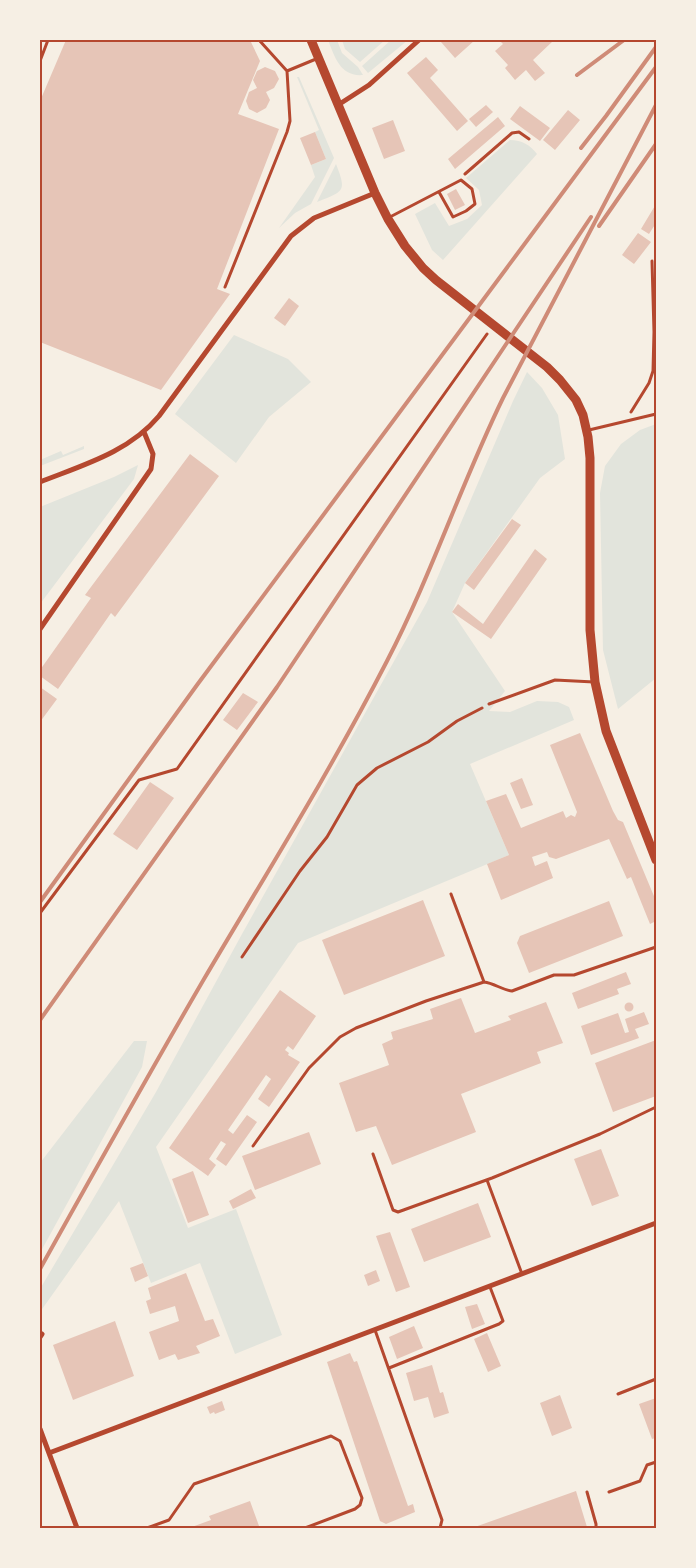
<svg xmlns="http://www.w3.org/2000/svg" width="696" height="1568" font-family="'Playfair Display',serif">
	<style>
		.green { fill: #e2e4dc }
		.building { fill: #e6c5b7 }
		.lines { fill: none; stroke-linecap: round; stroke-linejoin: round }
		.path { stroke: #b5482f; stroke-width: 3 }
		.service { stroke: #b5482f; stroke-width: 3 }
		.minor { stroke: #b5482f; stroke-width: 5 }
		.tertiary { stroke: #b5482f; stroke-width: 9 }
		.rail { stroke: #cf8b77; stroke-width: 4 }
		.neatline { fill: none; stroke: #b5482f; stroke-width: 2 }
	</style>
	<rect width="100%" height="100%" fill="#f6efe4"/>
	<path class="green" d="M 328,40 L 337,40 L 342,53 L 358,67 L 363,75 C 341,77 335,58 328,40 Z
		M 342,40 L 353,40 L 354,42 L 361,40 L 385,40 L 360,62 L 345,49 Z
		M 391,40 L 408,40 L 368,73 L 362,66 Z
		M 297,77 L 299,77 L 334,158 L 311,204 L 295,213 L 279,228 L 315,177 L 311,165 L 326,159 L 315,132 L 319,130 Z
		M 510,140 C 522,140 530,145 537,154 L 443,260 L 432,250 L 415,214 L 435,203 L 449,226 L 467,219 L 482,205 L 479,190 L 466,178 Z
		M 336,164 C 347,192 344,191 317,202 Z
		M 234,335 L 288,359 L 311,382 L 269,417 L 236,463 L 175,414 Z
		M 527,372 L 542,388 L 558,415 L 565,459 L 540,478 L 465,583 L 452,612 L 505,691 L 489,711 L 510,712 L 537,701 L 558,702 L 569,707 L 574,720 L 470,764 L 509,855 L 298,943 L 156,1147 L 188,1228 L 236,1209 L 282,1335 L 235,1354 L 200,1263 L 151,1283 L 119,1201 L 40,1312 L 40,1289 L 156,1092 L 242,934 L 427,602 L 513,401 Z
		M 656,424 L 656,678 L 618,709 L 603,650 L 600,493 L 605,466 L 621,444 L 640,430 Z
		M 84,446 L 84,449 L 40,466 L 40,460 L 61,451 L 63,455 Z
		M 138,465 L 134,479 L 40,604 L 40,507 L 114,477 Z
		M 134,1041 L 147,1041 L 142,1067 L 40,1253 L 40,1163 Z"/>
	<path class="building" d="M 66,40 L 250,40 L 260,61 L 238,114 L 279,129 L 217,289 L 230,294 L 161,390 L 40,342 L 40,101 Z
		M 444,40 L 475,40 L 455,58 L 441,42 Z
		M 499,40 L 552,40 L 553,41 L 533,60 L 545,73 L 535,81 L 526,70 L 515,80 L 505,68 L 508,65 L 495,51 L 503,44 Z
		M 426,57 L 438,70 L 430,78 L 468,121 L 457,131 L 407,73 Z
		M 265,67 L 275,71 L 279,79 L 274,88 L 266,92 L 270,100 L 266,108 L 257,113 L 249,109 L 246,101 L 249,92 L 257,88 L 253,80 L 257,71 Z
		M 486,105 L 493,112 L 476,127 L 469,119 Z
		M 520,106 L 550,128 L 540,141 L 510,119 Z
		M 568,110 L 580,120 L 555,150 L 543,140 Z
		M 498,117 L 505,126 L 455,169 L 448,159 Z
		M 393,120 L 405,151 L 384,159 L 372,128 Z
		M 315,132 L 326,159 L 311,165 L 300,138 Z
		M 456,189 L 465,205 L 455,210 L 447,194 Z
		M 656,204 L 656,223 L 649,234 L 641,229 Z
		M 638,233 L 651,242 L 634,264 L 622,255 Z
		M 289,298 L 299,306 L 285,326 L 274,318 Z
		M 190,454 L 219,476 L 115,617 L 111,613 L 58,689 L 40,676 L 40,670 L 91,598 L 85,595 Z
		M 512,519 L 521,525 L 474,590 L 465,583 Z
		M 535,549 L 547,559 L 491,639 L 452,612 L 458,604 L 483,624 Z
		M 40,687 L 57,699 L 40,722 Z
		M 243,693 L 258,702 L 237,730 L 223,720 Z
		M 580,733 L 613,811 L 618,820 L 623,822 L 656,901 L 656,921 L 650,924 L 631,877 L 627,879 L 609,839 L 556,859 L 549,857 L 547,852 L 532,857 L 535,866 L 547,861 L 553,878 L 501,900 L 487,864 L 509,855 L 486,801 L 506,794 L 521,828 L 563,811 L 566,818 L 571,815 L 575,817 L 577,812 L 550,745 Z
		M 522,778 L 533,805 L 521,809 L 510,783 Z
		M 150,782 L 174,798 L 137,850 L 113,834 Z
		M 423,900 L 445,956 L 344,995 L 322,940 Z
		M 609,901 L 623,936 L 529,973 L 517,943 L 520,936 Z
		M 626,972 L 631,984 L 617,989 L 619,994 L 578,1009 L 572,993 Z
		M 280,990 L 316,1016 L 293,1050 L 288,1046 L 285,1050 L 289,1053 L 288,1055 L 300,1062 L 269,1107 L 258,1099 L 271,1079 L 266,1075 L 228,1130 L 233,1134 L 247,1115 L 257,1122 L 226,1166 L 216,1159 L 226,1144 L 221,1141 L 209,1159 L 216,1165 L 208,1176 L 169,1148 Z
		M 461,998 L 475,1033 L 511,1020 L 508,1016 L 546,1002 L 563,1043 L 537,1052 L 541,1063 L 461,1094 L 476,1132 L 392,1165 L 376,1126 L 356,1132 L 339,1083 L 389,1065 L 382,1044 L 393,1039 L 391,1032 L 433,1019 L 430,1009 Z
		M624.5 1007a4.5 4.5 0 1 1 9 0a4.5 4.5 0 1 1-9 0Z
		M 644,1012 L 649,1024 L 635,1029 L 639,1038 L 591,1055 L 581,1026 L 618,1013 L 625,1033 L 629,1032 L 625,1019 Z
		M 656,1040 L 656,1096 L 613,1112 L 595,1063 Z
		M 309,1132 L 321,1164 L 255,1190 L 242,1156 Z
		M 601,1149 L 619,1196 L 592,1206 L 574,1159 Z
		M 193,1171 L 209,1215 L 188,1223 L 172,1179 Z
		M 251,1189 L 256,1198 L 233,1209 L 229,1201 Z
		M 478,1203 L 491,1237 L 424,1262 L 411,1229 Z
		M 390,1232 L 410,1287 L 396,1292 L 376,1236 Z
		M 143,1263 L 148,1276 L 135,1282 L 130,1268 Z
		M 376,1270 L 380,1281 L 368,1286 L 364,1275 Z
		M 186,1273 L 205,1321 L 213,1319 L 220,1336 L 196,1346 L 200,1353 L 178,1360 L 175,1354 L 159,1360 L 149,1332 L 179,1321 L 175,1306 L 150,1314 L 146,1301 L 151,1299 L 148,1288 Z
		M 477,1304 L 485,1324 L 472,1329 L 465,1307 Z
		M 115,1321 L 134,1376 L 73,1400 L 53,1345 Z
		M 414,1326 L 423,1348 L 397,1359 L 389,1337 Z
		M 487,1333 L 501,1366 L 488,1372 L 474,1339 Z
		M 350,1353 L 354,1362 L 357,1361 L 408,1506 L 413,1504 L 415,1512 L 386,1524 L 380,1521 L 327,1362 Z
		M 432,1365 L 440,1393 L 443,1392 L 449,1413 L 434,1418 L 428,1397 L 414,1401 L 406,1373 Z
		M 560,1395 L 572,1428 L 552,1436 L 540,1403 Z
		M 656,1398 L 656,1438 L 652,1439 L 639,1404 Z
		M 222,1401 L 225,1410 L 215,1414 L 214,1412 L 210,1414 L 207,1407 Z
		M 576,1491 L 587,1527 L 472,1528 Z
		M 250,1501 L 259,1526 L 255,1528 L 189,1528 L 211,1520 L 209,1516 Z"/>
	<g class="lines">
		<path class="path" d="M 465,174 L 512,133 L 519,132 L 529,139
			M 631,412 L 649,383 L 653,371 L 654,332 L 652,261
			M 40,913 L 139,780 L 177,769 L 487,334
			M 242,957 L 300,871 L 327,837 L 357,785 L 377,768 L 428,742 L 457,721 L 482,708"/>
		<path class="service" d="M 40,61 L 48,40
			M 287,71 L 316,59
			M 388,218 L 461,180 L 472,189 L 475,204 L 466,211 L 453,217 L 439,192
			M 225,287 L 287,132 L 290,121 L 287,71 L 259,40
			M 589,430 L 656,414
			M 489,704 L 555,680 L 594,682
			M 451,894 L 484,982
			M 253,1146 L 309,1068 L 340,1037 L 356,1028 L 426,1001 L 484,982 C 494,983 502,990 512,991 L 554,975 L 574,975 L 656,947
			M 373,1154 L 393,1210 L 398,1212 L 492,1178 L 600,1134 L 656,1107
			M 487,1180 L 522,1274
			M 375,1330 L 442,1520 L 440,1528
			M 389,1368 L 499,1324 L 503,1321 L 490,1287
			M 618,1394 L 656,1379
			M 587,1492 L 596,1524 L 596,1528
			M 609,1492 L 640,1481 L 647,1465 L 656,1462
			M 147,1528 L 169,1520 L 194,1484 L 331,1436 L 340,1441 L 362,1498 L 360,1505 L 355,1509 L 305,1528"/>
		<path class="minor" d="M 338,105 L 369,85 L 419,40
			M 40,482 C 83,465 129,452 159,416 L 291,236 L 314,218 L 375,193
			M 40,629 L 151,469 L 153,454 L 144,432
			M 40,1337 L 42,1334
			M 40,1429 L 77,1528
			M 49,1453 L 656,1223"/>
		<path class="tertiary" d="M 311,40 L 375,193 L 388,219 L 405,246 L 423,268 L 436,280 L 547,367 L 560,380 L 576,400 L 583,415 L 588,437 L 590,458 L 590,630 L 595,682 L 606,731 L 656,860"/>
		<path class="rail" d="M 577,75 L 624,40
			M 581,148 L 606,116 L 656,47
			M 599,226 L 656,144
			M 40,902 L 197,685 L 656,67
			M 40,1020 L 277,687 L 591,217
			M 40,1269 C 94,1172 148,1075 204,979 C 266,874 331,770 387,661 C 431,576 461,484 503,398 L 656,105"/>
	</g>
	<rect width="696" height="1568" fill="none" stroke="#f6efe4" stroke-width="82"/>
	<rect x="41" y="41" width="614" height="1486" class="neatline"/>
</svg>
